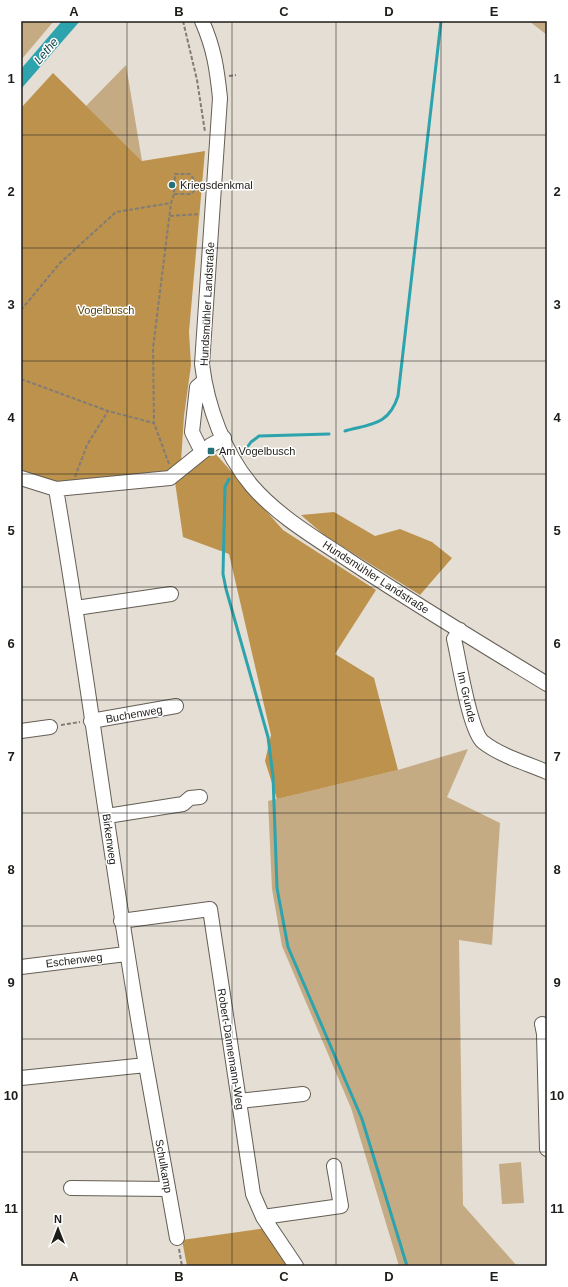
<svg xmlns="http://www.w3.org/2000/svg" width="568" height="1287" font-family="Helvetica,sans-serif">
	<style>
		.green { fill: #c5ab84 }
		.forest { fill: #bc924d }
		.water { fill: #2ca3ad }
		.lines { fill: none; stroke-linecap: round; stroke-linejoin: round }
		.stream { stroke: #2ca3ad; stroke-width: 3 }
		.minor-casing { stroke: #645e55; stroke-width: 16 }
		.path { stroke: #817c75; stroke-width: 2; stroke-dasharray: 4 2; stroke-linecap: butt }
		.minor { stroke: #fff; stroke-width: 14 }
		.grid { fill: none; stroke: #1f1d19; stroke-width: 1; stroke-opacity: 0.55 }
		.poi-dot { fill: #267077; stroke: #fff; stroke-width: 1.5 }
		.labels { text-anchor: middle; stroke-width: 3; stroke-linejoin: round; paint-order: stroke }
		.poi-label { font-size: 11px; fill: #1f1d19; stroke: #fff; text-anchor: start }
		.street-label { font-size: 11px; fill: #1f1d19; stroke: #fff }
		.park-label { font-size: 11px; fill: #5a3d02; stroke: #fff }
		.water-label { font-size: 12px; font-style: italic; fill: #124549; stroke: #fff }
		.neatline { fill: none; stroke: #1f1d19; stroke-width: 1.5 }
		.grid-label { font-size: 13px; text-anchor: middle; font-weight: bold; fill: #1f1d19 }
	</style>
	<rect width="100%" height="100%" fill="#e5ded4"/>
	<path class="green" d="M 21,21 L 54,21 L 21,60 Z
		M 529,21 L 547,21 L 547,35 Z
		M 126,65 L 142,161 L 86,106 Z
		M 468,749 L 447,797 L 500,823 L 492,945 L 459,940 L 463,1205 L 517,1266 L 399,1266 L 351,1108 L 282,946 L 272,889 L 268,801 L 398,770 Z
		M 521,1162 L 524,1203 L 502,1204 L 499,1164 Z"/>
	<path class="forest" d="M 53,73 L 142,161 L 205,151 L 189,332 L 191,365 L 184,416 L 181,462 L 169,475 L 62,488 L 21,475 L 21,108 Z
		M 214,452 L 283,530 L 376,590 L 335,654 L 374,678 L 398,770 L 277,799 L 265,761 L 271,735 L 229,554 L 183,537 L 175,482 Z
		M 334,512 L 375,536 L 400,529 L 432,542 L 452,558 L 420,595 L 324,535 L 301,515 Z
		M 266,1228 L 291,1266 L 187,1266 L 182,1240 Z"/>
	<path class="water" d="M 62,21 L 80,21 L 21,89 L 21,69 Z"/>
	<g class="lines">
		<path class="stream" d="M 345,431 C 371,424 389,425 398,396 L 441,21
			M 241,456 L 251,442 L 259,436 L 329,434
			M 229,479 L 225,487 L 223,574 L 226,589 L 268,737 L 273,776 L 277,888 L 288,947 L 362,1119 L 407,1266"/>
		<defs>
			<path id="minor" d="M 202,21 C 214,48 217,69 220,98 L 202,364 C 207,406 224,453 252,486 C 278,516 314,537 347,559 C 413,603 480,643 547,684
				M 202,452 L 192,432 L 197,387 L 204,381
				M 21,478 L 56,489 L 170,478 L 211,445 L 224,438
				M 76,608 L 171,594
				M 460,630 L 454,639 C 459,659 469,730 483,742 C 501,756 526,763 547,772
				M 91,721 L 176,706
				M 21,731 L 50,727
				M 107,816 L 183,804 L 190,798 L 200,797
				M 121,921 L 210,909 L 253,1194 L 263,1217 L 296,1266
				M 21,967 L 126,954
				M 542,1024 L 544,1034 L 547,1149
				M 146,1065 L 177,1238
				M 21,1078 L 146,1065 C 112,874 89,681 56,489
				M 239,1101 L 303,1094
				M 71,1188 L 168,1189
				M 263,1217 L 341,1206 L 334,1166"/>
		</defs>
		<use href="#minor" class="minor-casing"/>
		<path class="path" d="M 183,21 L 197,80 L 205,132
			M 229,76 L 236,75
			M 198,185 L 191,194 L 174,194 L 175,174 L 190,174 L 198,185 L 204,185
			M 170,216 L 200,214
			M 21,310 L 60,263 L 116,212 L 171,203
			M 21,379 L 108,411 L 154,423
			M 169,464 L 154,423 L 153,348 L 171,203 L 174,194
			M 75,477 L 87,445 L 108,411
			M 61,725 L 80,722
			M 179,1249 L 182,1266"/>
		<use href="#minor" class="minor"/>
	</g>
	<path class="grid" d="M 127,21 L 127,1266M 232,21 L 232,1266M 336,21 L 336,1266M 441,21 L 441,1266M 21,135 L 547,135M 21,248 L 547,248M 21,361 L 547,361M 21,474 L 547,474M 21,587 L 547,587M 21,700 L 547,700M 21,813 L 547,813M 21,926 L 547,926M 21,1039 L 547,1039M 21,1152 L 547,1152"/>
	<g class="poi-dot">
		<circle cx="172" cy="185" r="4"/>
		<rect x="207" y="447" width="8" height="8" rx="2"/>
	</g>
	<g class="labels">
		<g class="poi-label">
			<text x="180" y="189">Kriegsdenkmal</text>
			<text x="219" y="455">Am Vogelbusch</text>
		</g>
		<g class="street-label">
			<text transform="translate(207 304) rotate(-87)" y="4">Hundsmühler Landstraße</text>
			<text transform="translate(376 577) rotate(33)" y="4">Hundsmühler Landstraße</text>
			<text transform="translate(467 697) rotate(77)" y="4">Im Grunde</text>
			<text transform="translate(134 714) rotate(-10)" y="4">Buchenweg</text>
			<text transform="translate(110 839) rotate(82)" y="4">Birkenweg</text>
			<text transform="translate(74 960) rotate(-7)" y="4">Eschenweg</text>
			<text transform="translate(231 1049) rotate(81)" y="4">Robert-Dannemann-Weg</text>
			<text transform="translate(164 1166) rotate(80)" y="4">Schulkamp</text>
		</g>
		<g class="park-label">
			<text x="106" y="314">Vogelbusch</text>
		</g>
		<g class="water-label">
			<text transform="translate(46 51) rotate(-50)" y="4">Lethe</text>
		</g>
	</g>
	<rect width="568" height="1287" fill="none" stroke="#ffffff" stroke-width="44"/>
	<g transform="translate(58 1229)" stroke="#ffffff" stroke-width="3" paint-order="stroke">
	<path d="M0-3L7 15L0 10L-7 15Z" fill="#1f1d19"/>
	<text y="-6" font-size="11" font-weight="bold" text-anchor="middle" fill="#1f1d19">N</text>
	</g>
	<rect x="22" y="22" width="524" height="1243" class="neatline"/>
	<g class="grid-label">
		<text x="74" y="16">A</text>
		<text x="179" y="16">B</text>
		<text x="284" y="16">C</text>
		<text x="389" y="16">D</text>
		<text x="494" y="16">E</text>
		<text x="11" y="83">1</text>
		<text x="557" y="83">1</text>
		<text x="11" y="196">2</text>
		<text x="557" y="196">2</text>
		<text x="11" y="309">3</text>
		<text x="557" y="309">3</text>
		<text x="11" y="422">4</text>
		<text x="557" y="422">4</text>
		<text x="11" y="535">5</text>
		<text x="557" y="535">5</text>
		<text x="11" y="648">6</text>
		<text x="557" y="648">6</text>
		<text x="11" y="761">7</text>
		<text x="557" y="761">7</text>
		<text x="11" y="874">8</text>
		<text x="557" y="874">8</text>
		<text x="11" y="987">9</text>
		<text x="557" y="987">9</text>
		<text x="11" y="1100">10</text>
		<text x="557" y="1100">10</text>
		<text x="11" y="1213">11</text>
		<text x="557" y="1213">11</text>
		<text x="74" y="1281">A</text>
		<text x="179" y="1281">B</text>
		<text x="284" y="1281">C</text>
		<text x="389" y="1281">D</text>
		<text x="494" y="1281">E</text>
	</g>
</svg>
